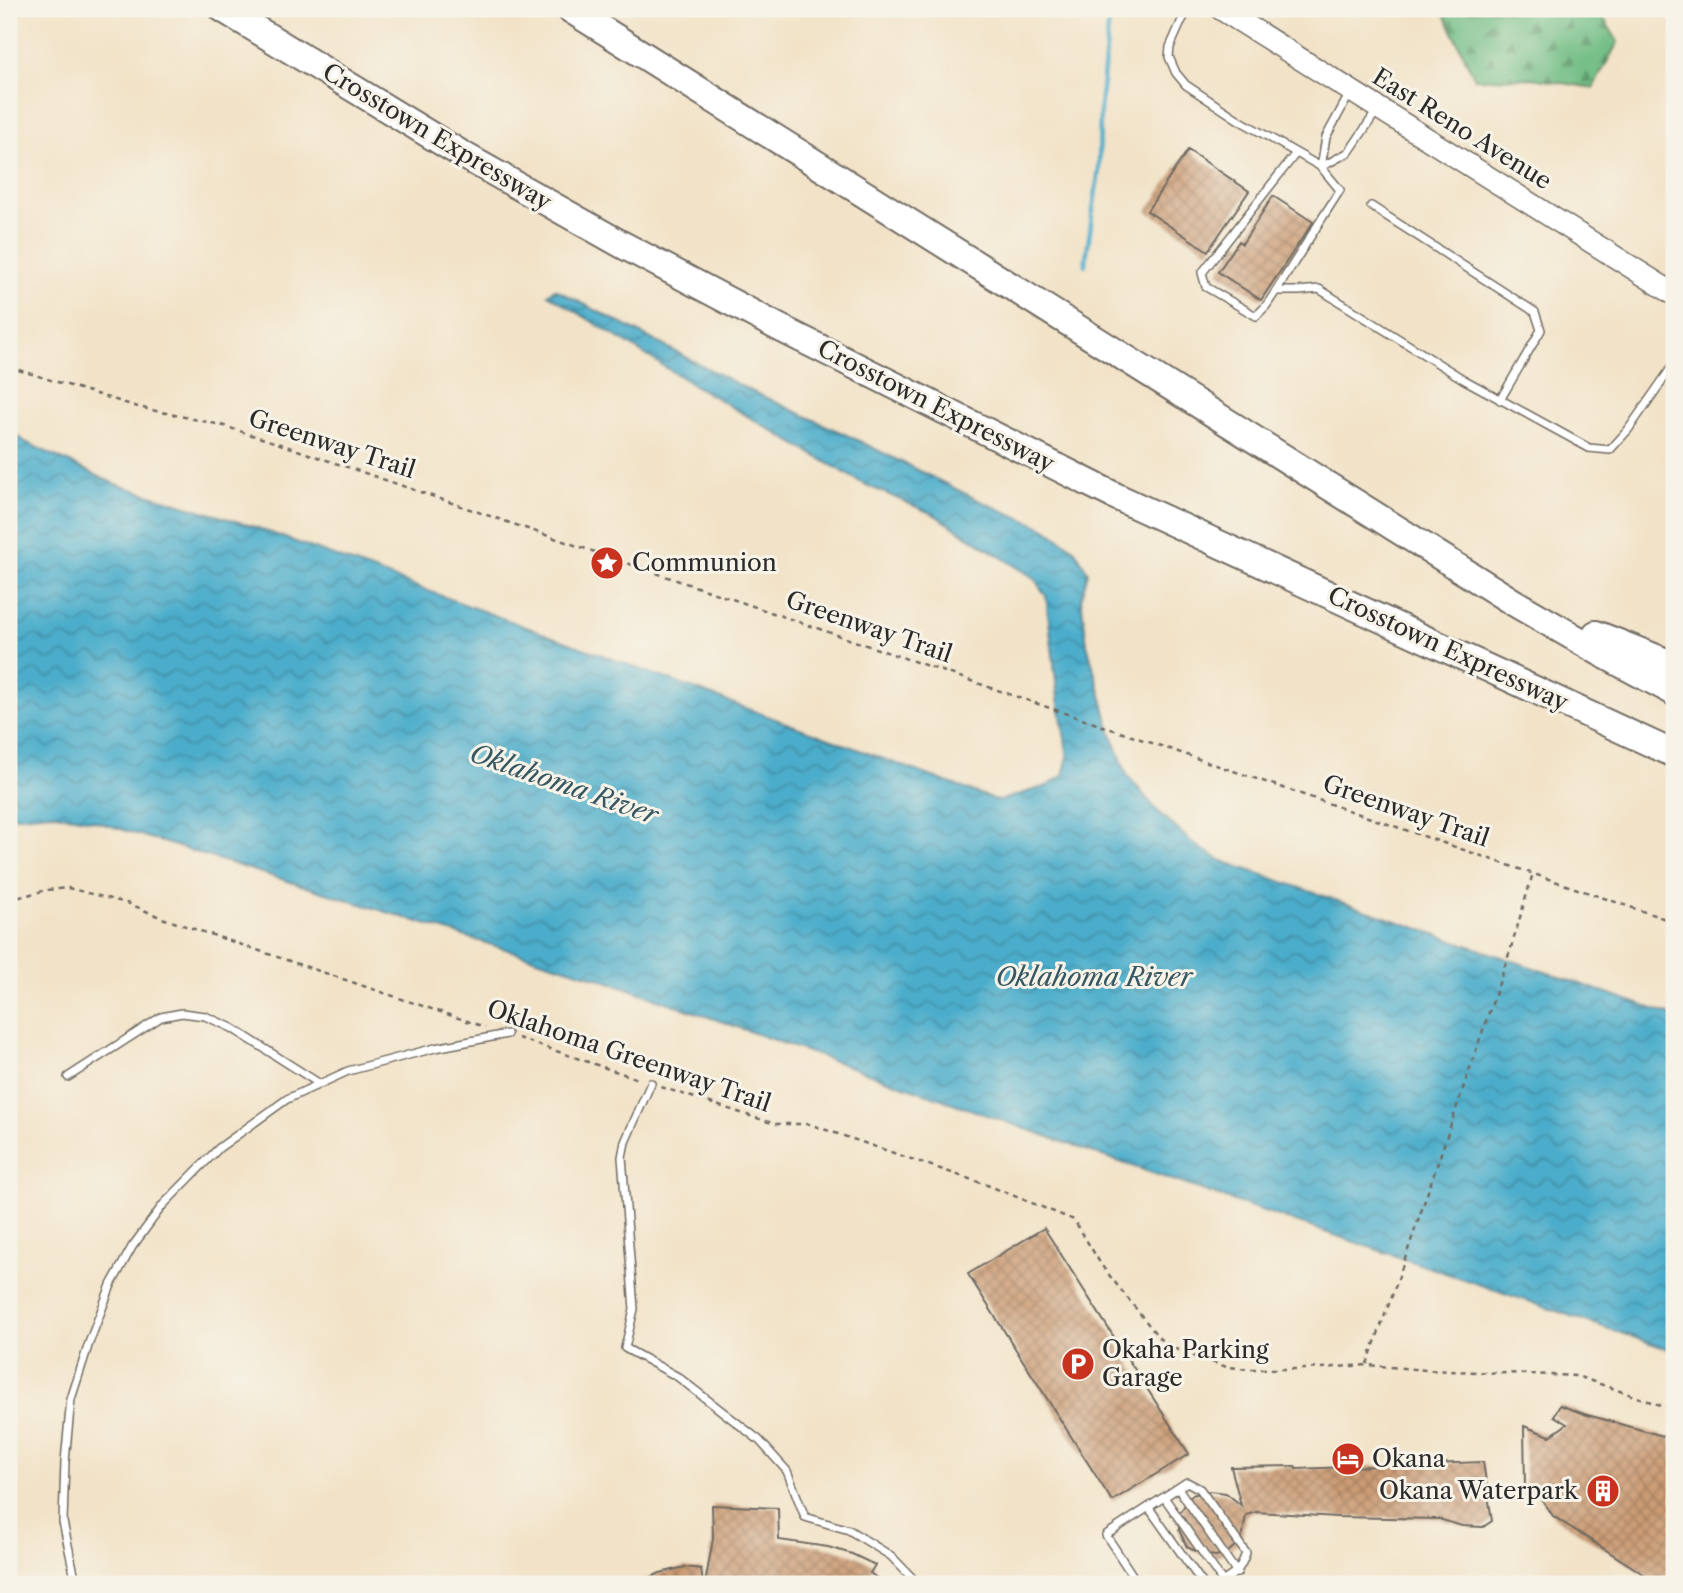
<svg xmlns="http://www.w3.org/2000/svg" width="1683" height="1593" font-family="'Libre Caslon Text',serif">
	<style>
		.forest { fill: url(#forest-firs); stroke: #4f7458; stroke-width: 2 }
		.water { fill: url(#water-waves); stroke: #3c6c7b; stroke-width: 2 }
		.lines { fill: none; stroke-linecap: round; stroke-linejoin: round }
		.stream { stroke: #4cadcb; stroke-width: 4.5 }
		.building { fill: url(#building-cross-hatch) }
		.service-casing { stroke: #716b62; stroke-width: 10 }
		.secondary-casing { stroke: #716b62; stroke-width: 24 }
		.motorway-casing { stroke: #716b62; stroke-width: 30 }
		.path { stroke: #716b62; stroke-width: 2.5; stroke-dasharray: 5 5; stroke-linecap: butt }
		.service { stroke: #fff; stroke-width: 7 }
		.secondary { stroke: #fff; stroke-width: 21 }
		.motorway { stroke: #fff; stroke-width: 26 }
		.labels { text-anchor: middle; stroke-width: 6; stroke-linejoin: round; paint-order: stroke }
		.street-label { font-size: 24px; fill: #2b2b2b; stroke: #f7f3e8 }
		.poi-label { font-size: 24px; fill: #2b2b2b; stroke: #f7f3e8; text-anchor: start }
		.water-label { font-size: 26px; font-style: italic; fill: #375863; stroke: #f7f3e8 }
	</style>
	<defs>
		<pattern id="forest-firs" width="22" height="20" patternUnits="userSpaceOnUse" patternTransform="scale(1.75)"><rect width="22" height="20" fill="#73be86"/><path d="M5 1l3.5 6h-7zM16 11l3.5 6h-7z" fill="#5f9b6e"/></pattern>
		<pattern id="water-waves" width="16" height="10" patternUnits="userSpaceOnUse" patternTransform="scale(1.75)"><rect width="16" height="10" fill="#4cadcb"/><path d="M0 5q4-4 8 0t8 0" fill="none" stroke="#3f8da5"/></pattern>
		<pattern id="building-cross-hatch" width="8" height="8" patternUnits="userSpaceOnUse" patternTransform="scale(1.75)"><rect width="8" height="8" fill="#cb9b74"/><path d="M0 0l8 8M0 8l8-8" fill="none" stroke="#a57f5f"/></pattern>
	</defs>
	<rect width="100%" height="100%" fill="#f7f3e8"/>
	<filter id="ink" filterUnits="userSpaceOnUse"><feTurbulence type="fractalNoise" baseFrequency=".0143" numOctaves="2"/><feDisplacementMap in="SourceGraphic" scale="14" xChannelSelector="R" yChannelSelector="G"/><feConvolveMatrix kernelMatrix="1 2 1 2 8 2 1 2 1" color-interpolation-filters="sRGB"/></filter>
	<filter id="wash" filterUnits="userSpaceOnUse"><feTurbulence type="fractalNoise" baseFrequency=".00686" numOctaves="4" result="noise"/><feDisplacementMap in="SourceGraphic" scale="28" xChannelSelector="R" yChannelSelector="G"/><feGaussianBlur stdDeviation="1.57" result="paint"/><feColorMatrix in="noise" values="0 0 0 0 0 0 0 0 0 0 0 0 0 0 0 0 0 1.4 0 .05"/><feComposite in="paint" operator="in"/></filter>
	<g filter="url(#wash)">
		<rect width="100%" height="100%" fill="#f2e3c8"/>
		<path class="forest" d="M 1442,9 L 1598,9 L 1618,42 L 1593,88 L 1532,78 L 1475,79 Z"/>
		<path class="water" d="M 555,289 L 747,389 L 851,437 L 978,500 L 1047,529 L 1075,550 L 1088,572 L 1081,598 L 1087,644 L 1111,732 L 1127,775 L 1160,814 L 1195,845 L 1222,861 L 1674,1016 L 1674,1351 L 1120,1162 L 601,979 L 92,820 L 50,813 L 9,817 L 9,428 L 25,442 L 115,484 L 255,527 L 998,801 L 1047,786 L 1063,775 L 1068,757 L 1058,698 L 1046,596 L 1034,578 L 933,514 L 864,484 L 692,384 L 548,294 Z"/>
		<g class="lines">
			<path class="stream" d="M 1085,265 L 1099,169 L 1100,109 L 1110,9"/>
		</g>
		<g id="blocks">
			<path class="building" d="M 1188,150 L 1249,191 L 1208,251 L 1147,211 Z
				M 1273,196 L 1313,222 L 1261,300 L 1218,272 L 1239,241 L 1242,244 Z
				M 1044,1228 L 1189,1454 L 1112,1501 L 968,1274 Z
				M 1560,1405 L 1584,1414 L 1674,1439 L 1674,1584 L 1659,1584 L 1553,1516 L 1539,1495 L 1525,1488 L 1524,1426 L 1550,1436 L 1567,1424 L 1554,1416 Z
				M 1483,1462 L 1492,1521 L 1483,1527 L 1462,1526 L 1439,1519 L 1337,1517 L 1256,1512 L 1246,1515 L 1243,1534 L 1237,1544 L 1228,1552 L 1216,1556 L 1201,1554 L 1187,1547 L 1179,1530 L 1180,1512 L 1192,1495 L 1209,1491 L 1226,1493 L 1241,1505 L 1231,1467 L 1295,1466 L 1296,1469 Z
				M 712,1505 L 778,1508 L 779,1540 L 828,1547 L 852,1554 L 875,1565 L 870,1573 L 885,1584 L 705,1584 L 713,1539 Z
				M 685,1567 L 701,1569 L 703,1584 L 635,1584 L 660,1573 Z"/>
		</g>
	</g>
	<g filter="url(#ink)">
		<use href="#blocks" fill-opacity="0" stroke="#716b62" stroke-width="2"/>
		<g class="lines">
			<defs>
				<path id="service" d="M 1189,9 L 1182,20 L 1170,47 L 1169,57 L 1176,73 L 1186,85 L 1239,120 L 1321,167 L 1340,190 L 1276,291
					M 1296,153 L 1202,273 L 1206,287 L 1256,316 L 1266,306 L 1276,291 L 1299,291 L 1319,289 L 1463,379 L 1589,448 L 1610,450 L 1628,430 L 1674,364
					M 1321,167 L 1349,152 L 1378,109
					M 1321,167 L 1326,137 L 1349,95
					M 1371,206 L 1535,312 L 1541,330 L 1500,400
					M 68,1077 L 161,1017 L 182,1013 L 205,1016 L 232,1028 L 320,1084
					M 651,1083 L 625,1142 L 622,1157 L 634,1309 L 625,1348 L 678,1377 L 759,1440 L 787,1471 L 805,1517 L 849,1530 L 891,1556 L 918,1584
					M 1178,1488 L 1237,1573
					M 1164,1497 L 1223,1582
					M 1149,1508 L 1203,1584
					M 79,1584 L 74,1573 L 63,1522 L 65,1461 L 71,1399 L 89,1343 L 111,1285 L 132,1247 L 163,1205 L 219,1148 L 287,1099 L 348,1071 L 435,1048 L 507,1034
					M 1138,1584 L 1106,1535 L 1187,1482 L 1200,1489 L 1246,1553 C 1240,1571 1235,1574 1219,1584"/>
				<path id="secondary" d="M 1221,9 L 1674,294"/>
				<path id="motorway" d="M 223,9 L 463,155 L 621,244 L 778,327 L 1115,496 L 1674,754
					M 570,9 L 1513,602 L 1603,654 L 1674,692
					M 1596,634 L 1674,665"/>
			</defs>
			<use href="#service" class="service-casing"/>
			<use href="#secondary" class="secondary-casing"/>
			<use href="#motorway" class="motorway-casing"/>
			<path class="path" d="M 9,367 L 138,407 L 221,425 L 280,444 L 1674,922
				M 9,900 L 46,890 L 68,888 L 130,904 L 162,918 L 485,1027
				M 518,1038 L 641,1080
				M 661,1087 L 775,1124 L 809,1124 L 987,1185 L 1074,1220 L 1102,1266 L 1160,1339 L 1181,1352 L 1227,1367 L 1249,1369 L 1305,1369 L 1367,1365 L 1426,1370 L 1577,1376 L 1674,1410
				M 1367,1364 L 1397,1282 L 1511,948 L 1533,873"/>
			<use href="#service" class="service"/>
			<use href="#secondary" class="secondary"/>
			<use href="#motorway" class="motorway"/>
		</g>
	</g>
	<defs>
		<symbol id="sight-disc" viewBox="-11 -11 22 22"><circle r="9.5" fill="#c8321e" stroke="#f7f3e8"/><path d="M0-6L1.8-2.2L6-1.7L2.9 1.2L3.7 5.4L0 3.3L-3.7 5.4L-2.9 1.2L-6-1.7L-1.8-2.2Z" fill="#fff"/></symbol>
		<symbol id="parking-disc" viewBox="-11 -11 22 22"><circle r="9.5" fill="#c8321e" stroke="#f7f3e8"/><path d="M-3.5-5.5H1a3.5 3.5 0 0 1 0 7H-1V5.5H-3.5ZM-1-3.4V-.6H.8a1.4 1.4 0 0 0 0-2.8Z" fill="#fff"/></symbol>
		<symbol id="hotel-disc" viewBox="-11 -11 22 22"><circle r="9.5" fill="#c8321e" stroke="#f7f3e8"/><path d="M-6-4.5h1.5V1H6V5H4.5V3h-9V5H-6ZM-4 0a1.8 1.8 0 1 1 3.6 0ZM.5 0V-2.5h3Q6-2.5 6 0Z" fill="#fff"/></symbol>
		<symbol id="building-disc" viewBox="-11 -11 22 22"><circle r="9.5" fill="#c8321e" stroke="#f7f3e8"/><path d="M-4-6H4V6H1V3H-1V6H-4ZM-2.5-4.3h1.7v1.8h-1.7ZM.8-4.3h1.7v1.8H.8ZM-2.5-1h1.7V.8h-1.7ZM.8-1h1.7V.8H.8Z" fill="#fff"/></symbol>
	</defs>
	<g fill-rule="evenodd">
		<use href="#sight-disc" x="588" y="544" width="38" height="38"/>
		<use href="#parking-disc" x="1059" y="1345" width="38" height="38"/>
		<use href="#hotel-disc" x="1329" y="1440" width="38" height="38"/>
		<use href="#building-disc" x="1584" y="1472" width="38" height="38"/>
	</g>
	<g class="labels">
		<g class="street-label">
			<text transform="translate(1462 129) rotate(32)" y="8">East Reno Avenue</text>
			<text transform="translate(437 137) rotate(31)" y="8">Crosstown Expressway</text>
			<text transform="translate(936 406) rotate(27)" y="8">Crosstown Expressway</text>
			<text transform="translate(332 444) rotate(18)" y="8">Greenway Trail</text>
			<text transform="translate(869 627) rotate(19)" y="8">Greenway Trail</text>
			<text transform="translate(1448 649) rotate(25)" y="8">Crosstown Expressway</text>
			<text transform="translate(1406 811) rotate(19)" y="8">Greenway Trail</text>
			<text transform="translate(629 1056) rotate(19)" y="8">Oklahoma Greenway Trail</text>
		</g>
		<g class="poi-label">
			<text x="632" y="571">Communion</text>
			<text x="1102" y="1358">Okaha Parking<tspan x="1102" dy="28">Garage</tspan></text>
			<text x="1372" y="1467">Okana</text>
			<text x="1578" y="1499" text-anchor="end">Okana Waterpark</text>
		</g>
		<g class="water-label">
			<text transform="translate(564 784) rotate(19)" y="9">Oklahoma River</text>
			<text x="1094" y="986">Oklahoma River</text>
		</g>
	</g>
	<rect width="1683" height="1593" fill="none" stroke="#f7f3e8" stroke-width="35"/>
</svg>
